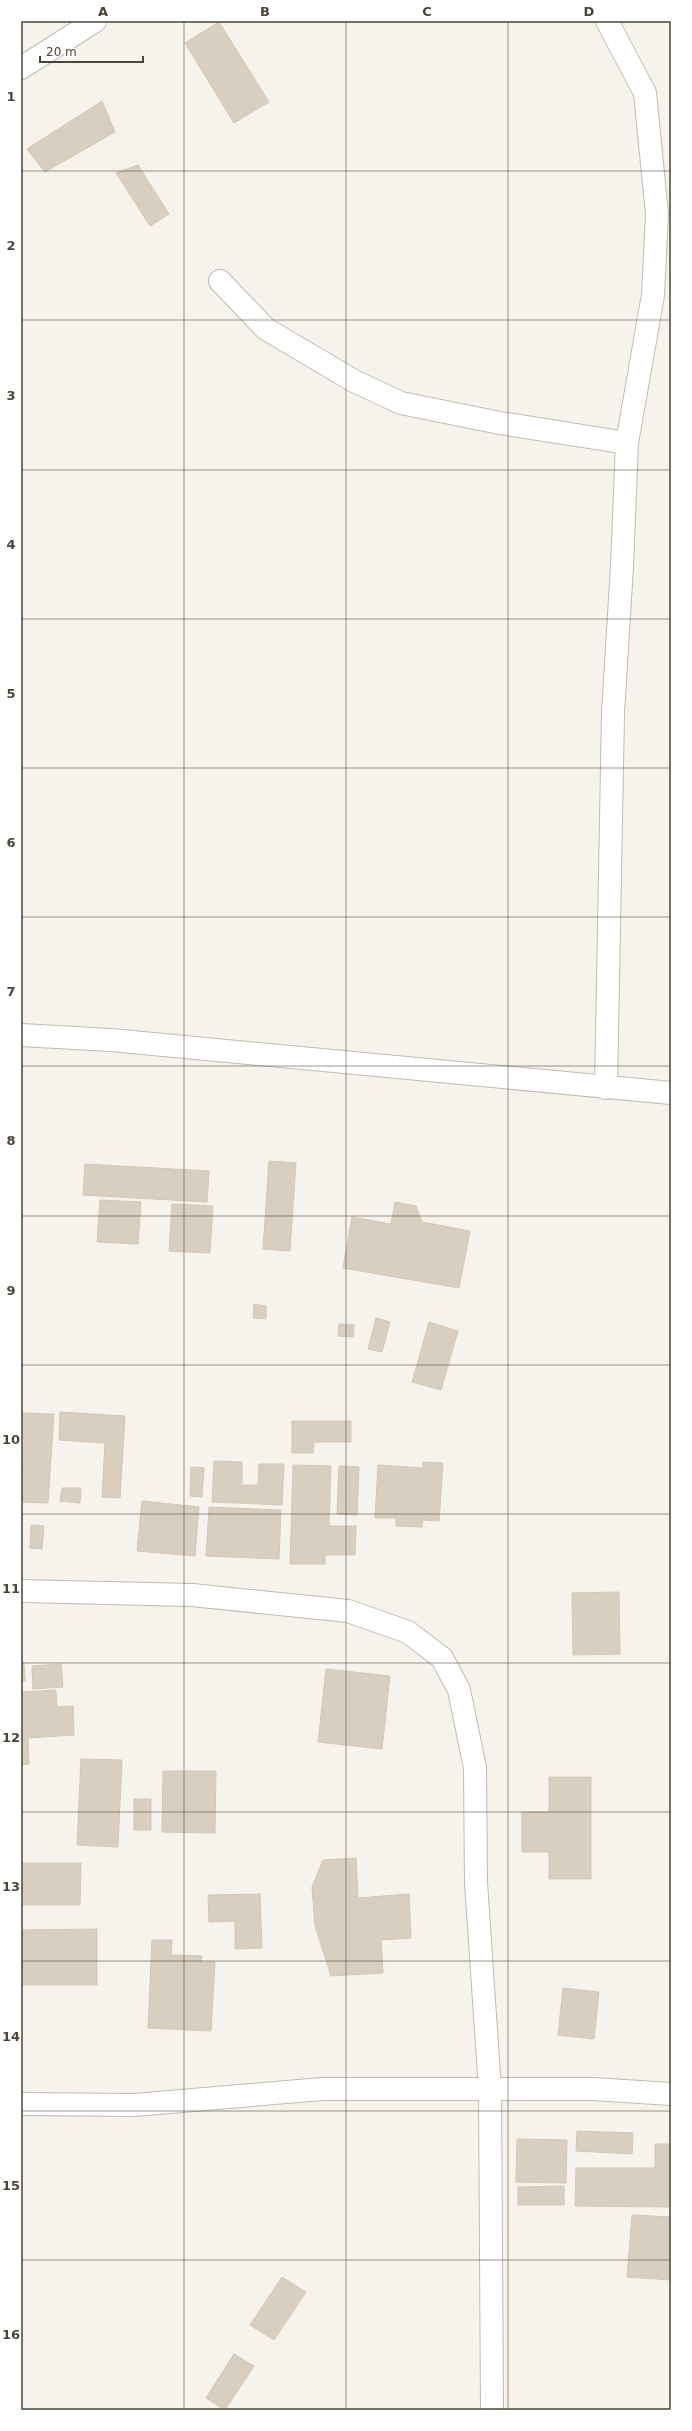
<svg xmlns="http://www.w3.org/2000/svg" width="692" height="2431" font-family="'DejaVu Sans',sans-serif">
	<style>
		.building { fill: #d8cfc1; stroke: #d3c7b4 }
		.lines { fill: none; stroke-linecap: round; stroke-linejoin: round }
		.minor-casing { stroke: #c2bbae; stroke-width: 24 }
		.minor { stroke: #fff; stroke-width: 22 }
		.grid { fill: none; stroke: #4b4439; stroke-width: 1; stroke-opacity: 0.55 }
		.neatline { fill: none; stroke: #4b4439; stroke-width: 1.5 }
		.grid-label { font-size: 13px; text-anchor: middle; font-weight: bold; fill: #4b4439 }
	</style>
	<rect width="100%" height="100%" fill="#f6f3ec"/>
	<path class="building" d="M 219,22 L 269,102 L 234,123 L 185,43 Z
		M 102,101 L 115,132 L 45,172 L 27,149 Z
		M 138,165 L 169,214 L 150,226 L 116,173 Z
		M 269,1161 L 296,1163 L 290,1251 L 263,1249 Z
		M 85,1164 L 209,1171 L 207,1202 L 83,1195 Z
		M 100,1200 L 141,1202 L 138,1244 L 97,1242 Z
		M 395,1202 L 416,1206 L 422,1222 L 470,1231 L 459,1288 L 343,1268 L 352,1217 L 391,1224 Z
		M 172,1204 L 213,1206 L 210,1253 L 169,1251 Z
		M 254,1304 L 266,1306 L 266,1319 L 253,1318 Z
		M 376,1318 L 390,1322 L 382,1352 L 368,1349 Z
		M 429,1322 L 458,1331 L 441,1390 L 412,1382 Z
		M 339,1324 L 354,1325 L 353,1337 L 338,1336 Z
		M 60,1412 L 125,1416 L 120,1498 L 102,1497 L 105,1443 L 59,1440 Z
		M 21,1413 L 54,1414 L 48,1503 L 21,1502 L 24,1439 L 21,1439 Z
		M 292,1421 L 351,1421 L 351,1442 L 314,1442 L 313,1453 L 292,1453 Z
		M 214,1461 L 242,1462 L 242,1485 L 258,1485 L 259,1464 L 284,1464 L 282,1505 L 212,1502 Z
		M 423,1462 L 443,1463 L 439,1521 L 423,1520 L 422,1527 L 396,1526 L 396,1518 L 375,1518 L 378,1465 L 423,1468 Z
		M 293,1465 L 331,1466 L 329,1526 L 356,1526 L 355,1555 L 325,1555 L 325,1564 L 290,1564 Z
		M 339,1466 L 359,1467 L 357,1515 L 337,1514 Z
		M 191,1467 L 204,1468 L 202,1497 L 190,1496 Z
		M 62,1488 L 81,1488 L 80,1503 L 60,1501 Z
		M 142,1501 L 199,1507 L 195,1556 L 137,1551 Z
		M 209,1507 L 281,1510 L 279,1559 L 206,1556 Z
		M 31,1525 L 44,1526 L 42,1549 L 30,1548 Z
		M 619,1592 L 620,1654 L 573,1655 L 572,1593 Z
		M 24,1662 L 25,1681 L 21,1681 L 21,1663 Z
		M 61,1664 L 63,1687 L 33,1689 L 32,1666 Z
		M 326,1669 L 390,1676 L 382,1749 L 318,1742 Z
		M 56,1690 L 57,1707 L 73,1706 L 74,1735 L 28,1738 L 29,1764 L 21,1765 L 21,1692 Z
		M 81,1759 L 122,1760 L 118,1847 L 77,1845 Z
		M 163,1771 L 216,1771 L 215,1833 L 162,1832 Z
		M 549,1777 L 591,1777 L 591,1879 L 549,1879 L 549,1852 L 522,1852 L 522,1812 L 549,1812 Z
		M 134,1799 L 151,1799 L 151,1830 L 134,1830 Z
		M 356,1858 L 358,1898 L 409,1894 L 411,1938 L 381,1940 L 383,1973 L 331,1976 L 315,1926 L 312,1887 L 323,1860 Z
		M 21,1863 L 81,1863 L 80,1905 L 21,1905 Z
		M 260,1894 L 262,1948 L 235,1949 L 235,1921 L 209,1922 L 208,1895 Z
		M 97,1929 L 97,1985 L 21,1985 L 21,1930 Z
		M 152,1940 L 172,1940 L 171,1955 L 202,1956 L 201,1962 L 215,1962 L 211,2031 L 148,2028 Z
		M 563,1988 L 599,1992 L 594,2039 L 558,2035 Z
		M 577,2131 L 633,2133 L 632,2154 L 576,2151 Z
		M 517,2139 L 567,2140 L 566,2183 L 516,2182 Z
		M 655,2144 L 671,2144 L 671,2207 L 575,2206 L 576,2168 L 655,2168 Z
		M 564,2186 L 564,2205 L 518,2205 L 518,2187 Z
		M 632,2215 L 671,2217 L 671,2280 L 627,2277 Z
		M 282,2277 L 306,2292 L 274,2340 L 250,2325 Z
		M 234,2354 L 254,2366 L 225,2410 L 206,2398 Z"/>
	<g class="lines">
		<defs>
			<path id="minor" d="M 21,68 L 95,21
				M 220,281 L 266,329 L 354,381 L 401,403 L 500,423 L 627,443
				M 21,1035 L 111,1040 L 671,1093
				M 606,1088 L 613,713 L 622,566 L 627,443 L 653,295 L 657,214 L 645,93 L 607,21
				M 21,1591 L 192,1595 L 348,1611 L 408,1632 L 442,1658 L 459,1690 L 475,1768 L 476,1883 L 490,2089 L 492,2410
				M 21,2104 L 135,2105 L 322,2089 L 593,2089 L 671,2094"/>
		</defs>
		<use href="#minor" class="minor-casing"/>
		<use href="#minor" class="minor"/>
	</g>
	<path class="grid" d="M 184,21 L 184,2410M 346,21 L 346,2410M 508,21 L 508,2410M 21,171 L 671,171M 21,320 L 671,320M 21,470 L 671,470M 21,619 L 671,619M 21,768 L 671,768M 21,917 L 671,917M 21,1066 L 671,1066M 21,1216 L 671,1216M 21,1365 L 671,1365M 21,1514 L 671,1514M 21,1663 L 671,1663M 21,1812 L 671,1812M 21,1961 L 671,1961M 21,2111 L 671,2111M 21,2260 L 671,2260"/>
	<rect width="692" height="2431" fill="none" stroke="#ffffff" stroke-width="44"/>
	<path d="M40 56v6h103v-6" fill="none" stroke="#4b4439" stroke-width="2"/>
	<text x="46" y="56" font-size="12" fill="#4b4439" stroke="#ffffff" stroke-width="3" paint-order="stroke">20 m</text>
	<rect x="22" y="22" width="648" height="2387" class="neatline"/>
	<g class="grid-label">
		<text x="103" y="16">A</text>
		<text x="265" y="16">B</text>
		<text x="427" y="16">C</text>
		<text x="589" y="16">D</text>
		<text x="11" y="101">1</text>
		<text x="11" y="250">2</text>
		<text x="11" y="400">3</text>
		<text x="11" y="549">4</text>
		<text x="11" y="698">5</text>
		<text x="11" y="847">6</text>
		<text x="11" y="996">7</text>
		<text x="11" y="1145">8</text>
		<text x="11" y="1295">9</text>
		<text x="11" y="1444">10</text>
		<text x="11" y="1593">11</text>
		<text x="11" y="1742">12</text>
		<text x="11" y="1891">13</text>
		<text x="11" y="2041">14</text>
		<text x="11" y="2190">15</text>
		<text x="11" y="2339">16</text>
	</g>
</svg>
